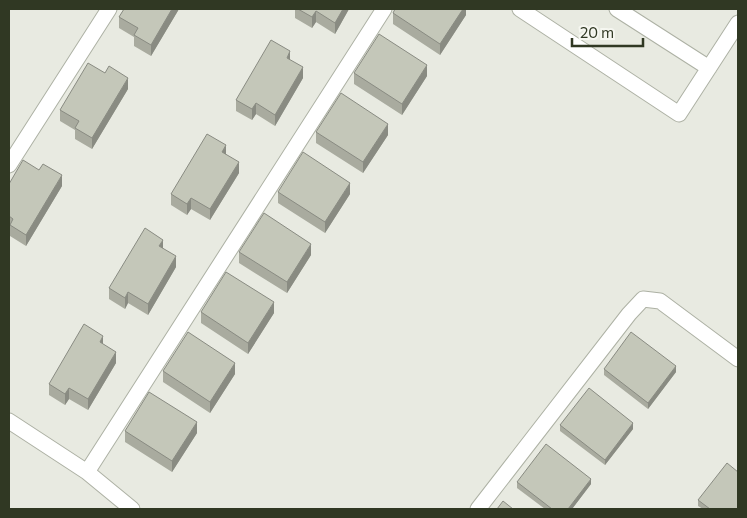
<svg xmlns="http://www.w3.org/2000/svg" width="747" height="518" font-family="Commissioner,sans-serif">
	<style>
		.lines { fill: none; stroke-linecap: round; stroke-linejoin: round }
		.street-casing { stroke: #adb1a4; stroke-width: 17 }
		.street { stroke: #fff; stroke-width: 15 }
		.wall { fill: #a9ab9f }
		.shaded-wall { fill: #898b82 }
		.building { fill: #c4c7b9; stroke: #898b82 }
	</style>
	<rect width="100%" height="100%" fill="#e8eae1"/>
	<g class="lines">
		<defs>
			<path id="street" d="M 520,9 L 679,114 L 738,23
				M 617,9 L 709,68
				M 9,165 L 109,9
				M 9,421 L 87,472 L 132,509
				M 87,472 L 384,9
				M 478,509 L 629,314 L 643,299 L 660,301 L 738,359"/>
		</defs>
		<use href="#street" class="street-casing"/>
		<use href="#street" class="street"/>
	</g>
	<path class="wall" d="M 124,9 L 179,9 L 151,56 L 134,46 L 134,37 L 119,28 L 119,17 Z
		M 295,9 L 349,9 L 335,34 L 316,22 L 312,28 L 295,18 Z
		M 466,9 L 466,15 L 440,55 L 393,24 L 393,13 Z
		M 290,60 L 303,78 L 275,126 L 256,114 L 252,120 L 236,111 L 236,100 Z
		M 354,73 L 427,76 L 402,115 L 354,84 Z
		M 128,89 L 92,149 L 75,139 L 75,130 L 60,121 L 60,110 Z
		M 316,132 L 388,135 L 363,173 L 316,143 Z
		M 226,154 L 239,173 L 210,220 L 191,209 L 187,215 L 171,205 L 171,194 Z
		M 9,184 L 62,186 L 26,246 L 10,236 L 10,228 L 9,227 Z
		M 278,192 L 350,194 L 325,233 L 278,203 Z
		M 163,248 L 176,267 L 148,315 L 128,303 L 125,309 L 109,299 L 109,288 Z
		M 239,252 L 311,255 L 287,293 L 239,263 Z
		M 201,312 L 274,313 L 248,354 L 201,323 Z
		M 103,344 L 116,363 L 88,410 L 69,399 L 65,405 L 49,395 L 49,384 Z
		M 604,369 L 676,372 L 648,409 L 604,375 Z
		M 163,371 L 235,374 L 210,413 L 163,382 Z
		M 560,425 L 633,429 L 605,465 L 560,431 Z
		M 125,431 L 197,433 L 172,472 L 125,442 Z
		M 517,482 L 591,484 L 572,509 L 545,509 L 517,488 Z
		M 698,500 L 738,509 L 703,509 L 698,506 Z"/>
	<path class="shaded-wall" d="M 172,9 L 179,9 L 151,56 L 151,45 Z
		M 343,9 L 349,9 L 335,34 L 335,23 Z
		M 463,9 L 466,9 L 466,15 L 440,55 L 440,44 Z
		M 316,11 L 316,22 L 312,28 L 312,17 Z
		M 290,51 L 290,62 L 287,58 Z
		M 427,65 L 427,76 L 402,115 L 402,104 Z
		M 303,67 L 303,78 L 275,126 L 275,115 Z
		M 128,78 L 128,89 L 92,149 L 92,138 Z
		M 256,103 L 256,114 L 252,120 L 252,109 Z
		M 388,124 L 388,135 L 363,173 L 363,162 Z
		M 226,145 L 226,156 L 222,152 Z
		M 239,162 L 239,173 L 210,220 L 210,209 Z
		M 62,175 L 62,186 L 26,246 L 26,235 Z
		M 350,183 L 350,194 L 325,233 L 325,222 Z
		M 191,198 L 191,209 L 187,215 L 187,204 Z
		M 163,240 L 163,251 L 159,246 Z
		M 311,244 L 311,255 L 287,293 L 287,282 Z
		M 176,256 L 176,267 L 148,315 L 148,304 Z
		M 128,292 L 128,303 L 125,309 L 125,298 Z
		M 274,302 L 274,313 L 248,354 L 248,343 Z
		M 103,336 L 103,347 L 100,342 Z
		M 116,352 L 116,363 L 88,410 L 88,399 Z
		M 235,363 L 235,374 L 210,413 L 210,402 Z
		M 676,366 L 676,372 L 648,409 L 648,403 Z
		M 69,388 L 69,399 L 65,405 L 65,394 Z
		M 197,422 L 197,433 L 172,472 L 172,461 Z
		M 633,423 L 633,429 L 605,465 L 605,460 Z
		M 591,479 L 591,484 L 572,509 L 568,509 Z"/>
	<path class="building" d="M 124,9 L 172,9 L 151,45 L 134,35 L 138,28 L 119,17 Z
		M 298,9 L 343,9 L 335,23 L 316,11 L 312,17 Z
		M 395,9 L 463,9 L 440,44 L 393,13 Z
		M 379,34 L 427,65 L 402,104 L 354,73 Z
		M 271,40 L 290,51 L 287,58 L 303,67 L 275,115 L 256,103 L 252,109 L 236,100 Z
		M 88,63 L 105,73 L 109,66 L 128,78 L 92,138 L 75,128 L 79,121 L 60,110 Z
		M 341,93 L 388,124 L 363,162 L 316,132 Z
		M 207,134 L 226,145 L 222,152 L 239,162 L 210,209 L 191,198 L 187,204 L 171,194 Z
		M 303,152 L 350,183 L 325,222 L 278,192 Z
		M 23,160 L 39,170 L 43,164 L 62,175 L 26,235 L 10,225 L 13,219 L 9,216 L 9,184 Z
		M 264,213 L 311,244 L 287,282 L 239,252 Z
		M 145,228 L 163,240 L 159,246 L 176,256 L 148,304 L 128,292 L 125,298 L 109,288 Z
		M 226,272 L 274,302 L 248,343 L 201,312 Z
		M 84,324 L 103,336 L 100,342 L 116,352 L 88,399 L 69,388 L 65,394 L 49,384 Z
		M 188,332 L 235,363 L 210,402 L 163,371 Z
		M 631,332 L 676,366 L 648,403 L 604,369 Z
		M 589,388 L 633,423 L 605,460 L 560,425 Z
		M 149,392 L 197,422 L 172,461 L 125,431 Z
		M 546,444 L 591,479 L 568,509 L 552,509 L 517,482 Z
		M 727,463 L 738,472 L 738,509 L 710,509 L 698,500 Z
		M 503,501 L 513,509 L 497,509 Z"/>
	<rect width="747" height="518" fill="none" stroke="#303823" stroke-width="20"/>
	<path d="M572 38v8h71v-8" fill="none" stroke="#303823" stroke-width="2.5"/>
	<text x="580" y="38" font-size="15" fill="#303823" stroke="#f6f7f1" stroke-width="4" paint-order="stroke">20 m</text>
</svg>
